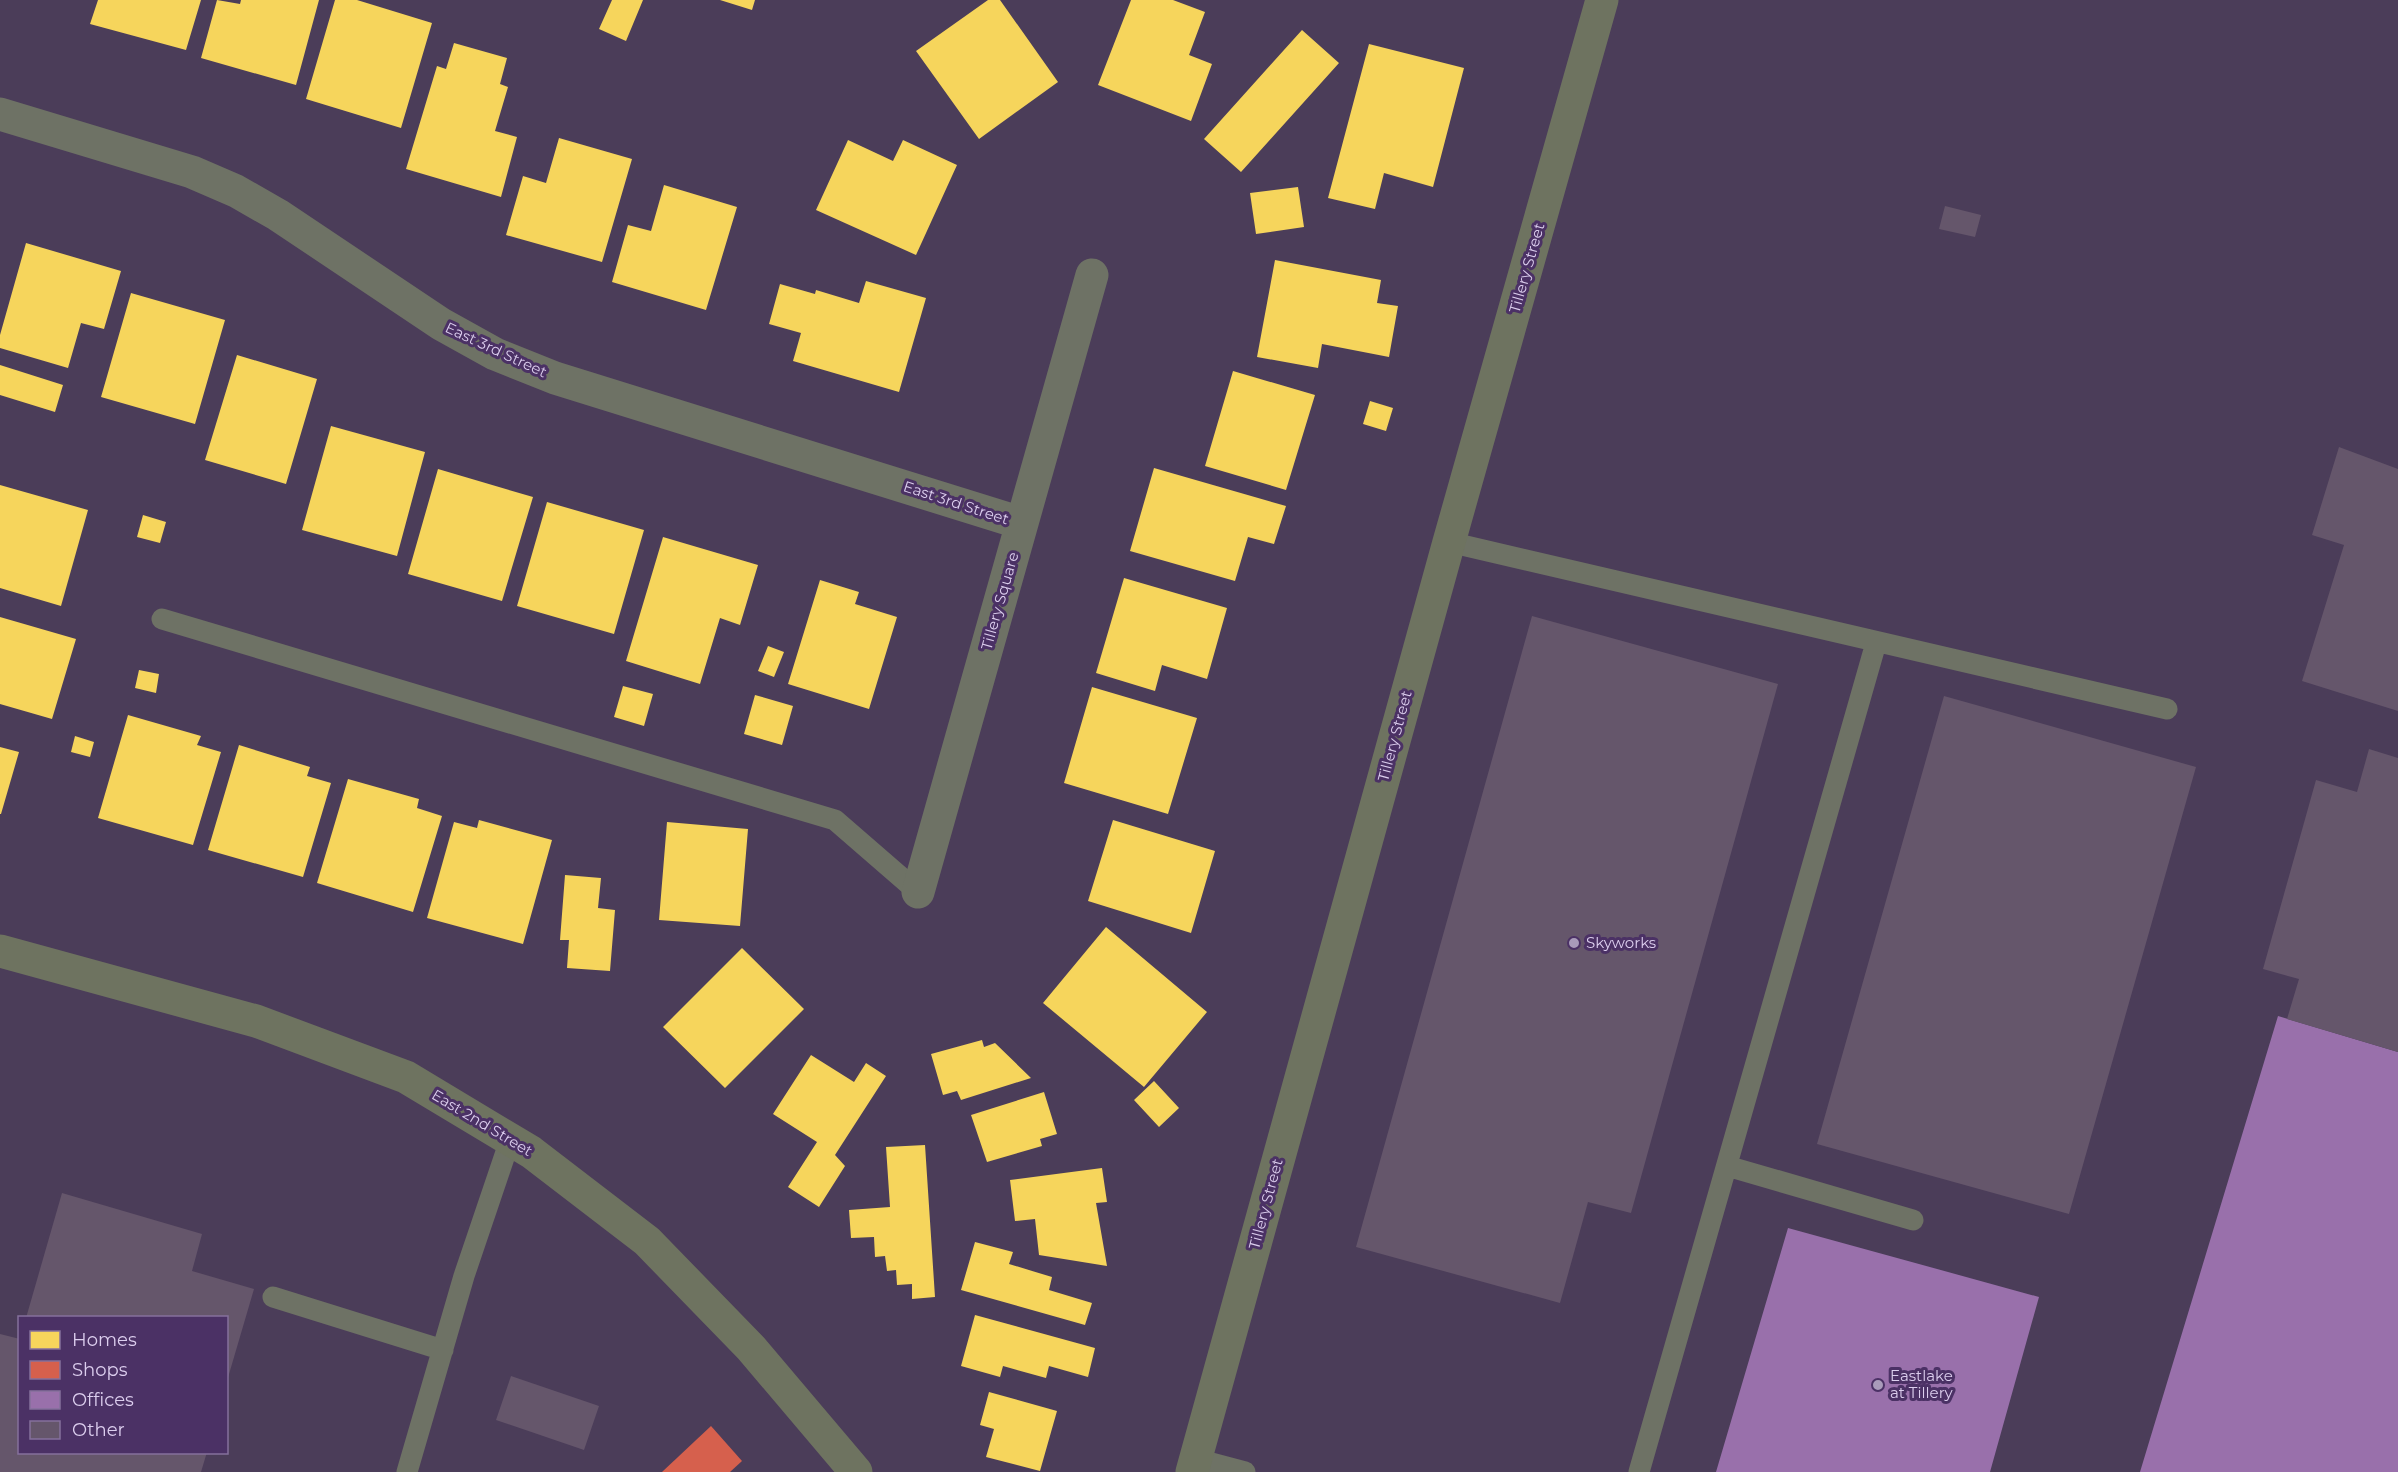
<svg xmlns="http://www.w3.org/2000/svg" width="2398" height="1472" font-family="Montserrat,sans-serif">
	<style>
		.homes { fill: #f6d55c }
		.shops { fill: #d6604d }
		.offices { fill: #9970ab }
		.building { fill: #65566b }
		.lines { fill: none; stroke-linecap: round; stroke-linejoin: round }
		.lane { stroke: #6e7265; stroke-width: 21 }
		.street { stroke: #6e7265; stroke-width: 33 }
		.secondary { stroke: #6e7360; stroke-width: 33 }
		.poi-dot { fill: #a99bba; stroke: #4b3165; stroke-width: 2 }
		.labels { text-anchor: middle; stroke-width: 6; stroke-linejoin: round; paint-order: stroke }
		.street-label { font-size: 15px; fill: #dcceee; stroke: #4b3165 }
		.poi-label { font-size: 15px; fill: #dcceee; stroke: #4b3165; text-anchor: start }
	</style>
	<rect width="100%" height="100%" fill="#4b3d59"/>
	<path class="homes" d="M 98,0 L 201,0 L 186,50 L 90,24 Z
		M 217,0 L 240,4 L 241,0 L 319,0 L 296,85 L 201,58 Z
		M 335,0 L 357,0 L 432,23 L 401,128 L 306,99 Z
		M 612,0 L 643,0 L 626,41 L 599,29 Z
		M 720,0 L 755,0 L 752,10 Z
		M 988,0 L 1000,0 L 1058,82 L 979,139 L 916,51 Z
		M 1131,0 L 1173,0 L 1205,12 L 1189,55 L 1212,64 L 1191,121 L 1098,85 Z
		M 1302,30 L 1339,63 L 1241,172 L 1204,139 Z
		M 454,43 L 507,58 L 500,84 L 508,87 L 495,131 L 517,137 L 501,197 L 406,169 L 437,66 L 446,69 Z
		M 1369,44 L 1464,68 L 1433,187 L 1384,173 L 1375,209 L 1328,198 Z
		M 559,138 L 632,159 L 602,262 L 506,235 L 523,176 L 546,183 Z
		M 848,140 L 893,161 L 903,140 L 957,165 L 916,255 L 816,210 Z
		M 664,185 L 737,207 L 706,310 L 612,282 L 628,225 L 651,231 Z
		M 1298,187 L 1304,227 L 1256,234 L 1250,193 Z
		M 26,243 L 121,271 L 104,329 L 81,323 L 68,368 L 0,348 L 0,335 Z
		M 1275,260 L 1381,280 L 1377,303 L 1398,306 L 1389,357 L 1322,344 L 1318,368 L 1257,357 Z
		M 866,281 L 926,298 L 899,392 L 793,361 L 801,333 L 769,324 L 780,284 L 815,294 L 816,290 L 859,303 Z
		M 131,293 L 225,320 L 195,424 L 101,397 Z
		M 237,355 L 317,379 L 286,484 L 205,460 Z
		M 0,365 L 63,385 L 55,412 L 0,395 Z
		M 1233,371 L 1315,395 L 1286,490 L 1205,466 Z
		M 1370,401 L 1393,408 L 1386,431 L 1363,424 Z
		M 331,426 L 425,452 L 397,556 L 302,530 Z
		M 1154,468 L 1286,506 L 1274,544 L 1248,537 L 1235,581 L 1130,551 Z
		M 438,469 L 533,497 L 502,601 L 408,574 Z
		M 0,485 L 88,510 L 61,606 L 0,588 Z
		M 547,502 L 644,530 L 614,634 L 517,606 Z
		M 143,515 L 166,522 L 160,543 L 137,537 Z
		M 663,537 L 758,565 L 740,625 L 720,618 L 700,684 L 626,661 Z
		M 1124,578 L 1227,608 L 1207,679 L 1162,665 L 1155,691 L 1096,673 Z
		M 820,580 L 859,592 L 855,604 L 897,617 L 869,709 L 788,684 Z
		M 0,617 L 76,639 L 52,719 L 0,704 Z
		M 768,646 L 784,652 L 774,677 L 758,671 Z
		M 139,670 L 159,674 L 156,693 L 135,688 Z
		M 623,686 L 653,694 L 644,726 L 614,717 Z
		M 1092,687 L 1197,718 L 1168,814 L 1064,783 Z
		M 755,695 L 793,706 L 782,745 L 744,734 Z
		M 128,715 L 201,736 L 197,745 L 221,752 L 193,845 L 98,818 Z
		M 75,736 L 94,742 L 90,757 L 71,752 Z
		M 239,745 L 310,767 L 307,776 L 331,783 L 303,877 L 208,850 Z
		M 0,747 L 19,752 L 1,814 L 0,814 Z
		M 348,779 L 419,799 L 417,808 L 442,816 L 413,912 L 317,883 Z
		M 479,820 L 552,840 L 523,944 L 427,918 L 454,822 L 477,828 Z
		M 1113,820 L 1215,851 L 1191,933 L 1088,901 Z
		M 667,822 L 748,829 L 740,926 L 659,920 Z
		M 565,875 L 601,878 L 598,908 L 615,910 L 610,971 L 567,968 L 569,940 L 560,940 Z
		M 1106,927 L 1207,1012 L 1144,1087 L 1043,1003 Z
		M 742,948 L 804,1009 L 725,1088 L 663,1027 Z
		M 982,1040 L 984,1047 L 995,1043 L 1031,1078 L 961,1100 L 957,1091 L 943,1095 L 931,1054 Z
		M 811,1055 L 854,1082 L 866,1063 L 886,1076 L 835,1155 L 845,1166 L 819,1207 L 788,1187 L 817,1142 L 773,1114 Z
		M 1154,1081 L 1179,1108 L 1159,1127 L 1134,1100 Z
		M 1044,1092 L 1057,1134 L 1040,1139 L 1042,1146 L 987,1162 L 971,1115 Z
		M 925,1145 L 935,1297 L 912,1299 L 912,1284 L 897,1285 L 896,1270 L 887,1271 L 885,1256 L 875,1257 L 874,1237 L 851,1238 L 849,1210 L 890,1207 L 886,1147 Z
		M 1102,1168 L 1107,1202 L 1096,1203 L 1107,1266 L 1039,1255 L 1035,1219 L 1015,1221 L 1010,1180 Z
		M 975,1242 L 1013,1252 L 1009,1264 L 1052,1277 L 1049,1290 L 1092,1303 L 1085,1325 L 961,1290 Z
		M 975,1315 L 1095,1348 L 1088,1377 L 1049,1366 L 1046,1378 L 1003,1366 L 1000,1377 L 961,1366 Z
		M 989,1392 L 1057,1411 L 1040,1471 L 986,1457 L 994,1429 L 980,1425 Z"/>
	<path class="shops" d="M 711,1426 L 742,1461 L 730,1472 L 662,1472 Z"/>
	<path class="offices" d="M 2278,1016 L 2398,1052 L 2398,1472 L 2140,1472 Z
		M 1788,1228 L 2039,1297 L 1990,1472 L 1716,1472 Z"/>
	<path class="building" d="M 1945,206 L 1981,215 L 1975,237 L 1939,229 Z
		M 2339,447 L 2398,469 L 2398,711 L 2302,681 L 2344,545 L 2312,535 Z
		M 1532,616 L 1778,684 L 1631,1213 L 1588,1202 L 1560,1303 L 1356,1247 Z
		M 1944,696 L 2196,767 L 2069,1214 L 1817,1144 Z
		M 2369,749 L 2398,758 L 2398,1052 L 2287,1019 L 2299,979 L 2263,969 L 2316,780 L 2357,792 Z
		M 62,1193 L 202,1234 L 192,1271 L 254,1289 L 227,1381 L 226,1318 L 26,1318 Z
		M 0,1334 L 20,1339 L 20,1452 L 207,1452 L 201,1472 L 0,1472 Z
		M 511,1376 L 599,1406 L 584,1450 L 496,1420 Z"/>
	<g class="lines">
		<path class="lane" d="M 1449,542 L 2167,709
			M 162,619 L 835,820 L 918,892
			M 1727,1166 L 1913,1220
			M 273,1297 L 443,1350
			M 1196,1459 L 1245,1472
			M 407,1472 L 464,1276 L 510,1140
			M 1639,1472 L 1876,643"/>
		<path class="street" d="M 0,114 L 192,172 L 236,191 L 278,215 L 441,324 L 495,354 L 555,378 L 1021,523
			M 918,892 L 1092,275"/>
		<path class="secondary" d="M 0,951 L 256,1021 L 406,1077 L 531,1152 L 647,1241 L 751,1348 L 856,1472
			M 1192,1472 L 1449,542 L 1602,0"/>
	</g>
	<g class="poi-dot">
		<circle cx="1574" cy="943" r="6"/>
		<circle cx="1878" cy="1385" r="6"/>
	</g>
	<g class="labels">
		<g class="street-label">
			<text transform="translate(1527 268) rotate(-74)" y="5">Tillery Street</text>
			<text transform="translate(496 350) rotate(25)" y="5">East 3rd Street</text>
			<text transform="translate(956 503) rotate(18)" y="5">East 3rd Street</text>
			<text transform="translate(1000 601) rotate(-74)" y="5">Tillery Square</text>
			<text transform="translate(1395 736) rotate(-75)" y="5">Tillery Street</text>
			<text transform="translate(482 1123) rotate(31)" y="5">East 2nd Street</text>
			<text transform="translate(1266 1204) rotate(-75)" y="5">Tillery Street</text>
		</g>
		<g class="poi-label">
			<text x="1586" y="948">Skyworks</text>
			<text x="1890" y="1381">Eastlake<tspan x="1890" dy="17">at Tillery</tspan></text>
		</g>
	</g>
	<rect x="18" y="1316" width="210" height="138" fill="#4b3165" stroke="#85709c" stroke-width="1.5"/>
	<rect x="30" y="1331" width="30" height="18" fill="#f6d55c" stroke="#85709c" stroke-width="1.5"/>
	<text x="72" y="1346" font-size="18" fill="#dcceee">Homes</text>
	<rect x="30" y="1361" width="30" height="18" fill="#d6604d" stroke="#85709c" stroke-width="1.5"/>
	<text x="72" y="1376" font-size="18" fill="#dcceee">Shops</text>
	<rect x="30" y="1391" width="30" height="18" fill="#9970ab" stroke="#85709c" stroke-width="1.5"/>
	<text x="72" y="1406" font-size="18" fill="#dcceee">Offices</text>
	<rect x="30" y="1421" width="30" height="18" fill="#65566b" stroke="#85709c" stroke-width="1.5"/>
	<text x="72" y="1436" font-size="18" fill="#dcceee">Other</text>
</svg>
